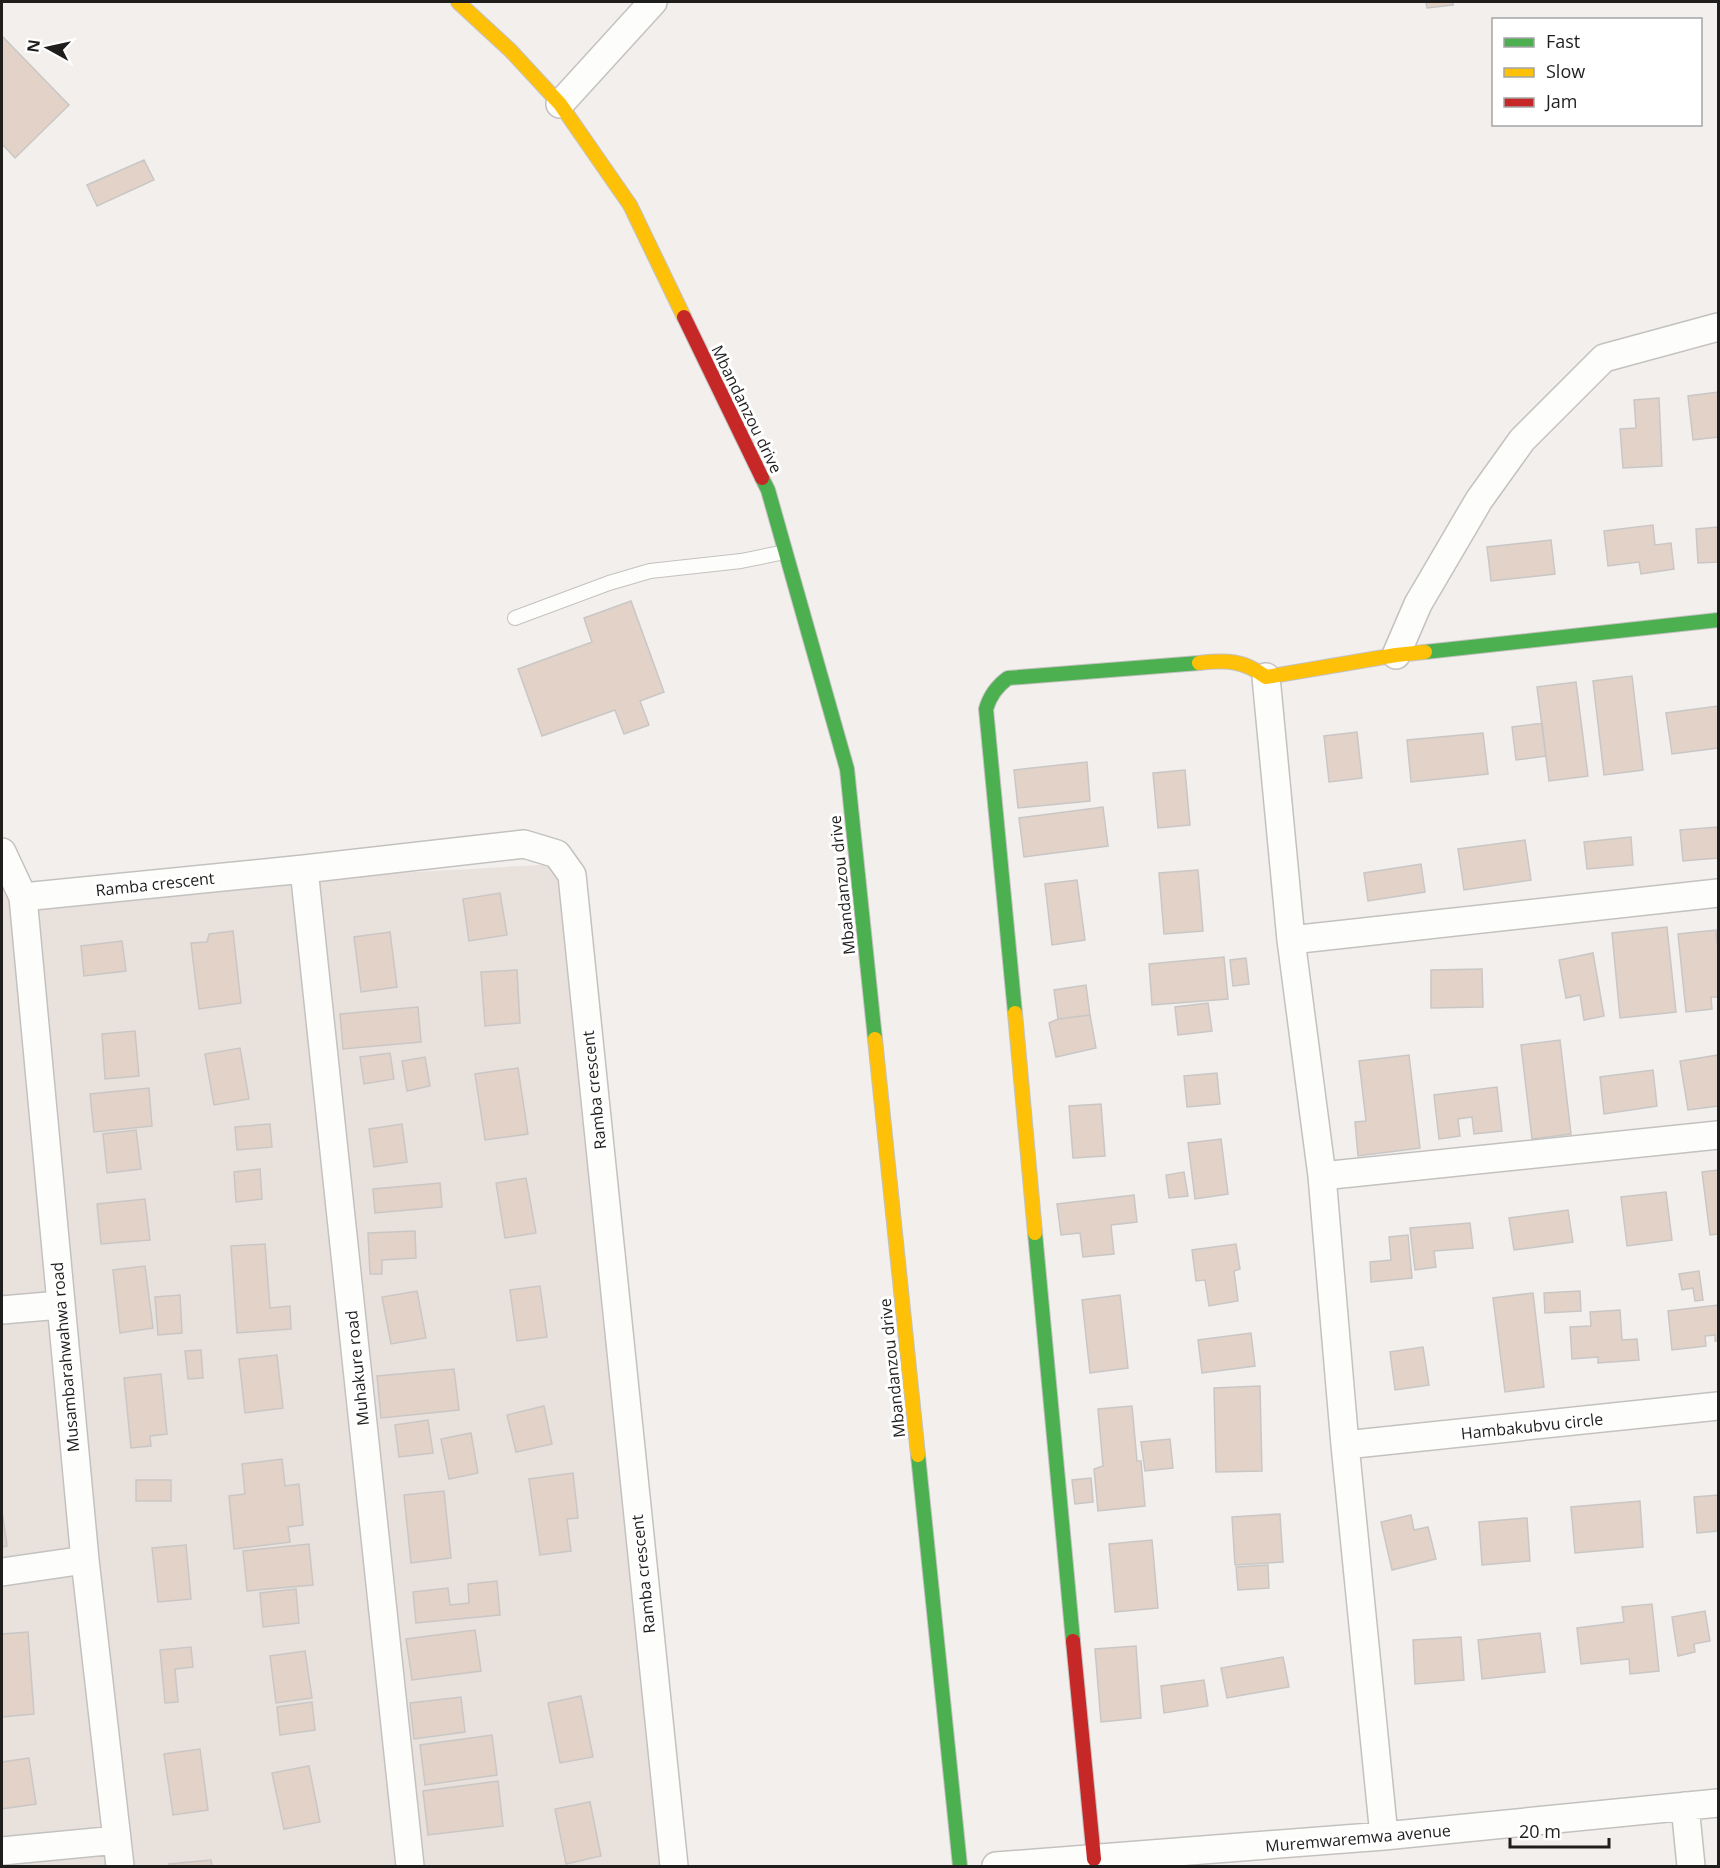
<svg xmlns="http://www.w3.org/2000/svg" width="1720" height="1868" font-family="'Open Sans',sans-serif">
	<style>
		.built { fill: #e9e1dc }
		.building { fill: #e2d2c8; stroke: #c9c7c6; stroke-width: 1.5 }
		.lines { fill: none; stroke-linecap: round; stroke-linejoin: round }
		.lane-casing { stroke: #c4c2c0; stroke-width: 16 }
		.street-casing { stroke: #c4c2c0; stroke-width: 30 }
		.fast-casing { stroke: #c4c2c0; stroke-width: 16 }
		.slow-casing { stroke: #c4c2c0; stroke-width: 16 }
		.jam-casing { stroke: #c4c2c0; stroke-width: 16 }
		.lane { stroke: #fdfdfc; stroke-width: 14 }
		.street { stroke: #fdfdfc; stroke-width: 27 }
		.fast { stroke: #4caf50; stroke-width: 14 }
		.slow { stroke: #ffc107; stroke-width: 14 }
		.jam { stroke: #c62828; stroke-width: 14 }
		.labels { text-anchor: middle; stroke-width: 6; stroke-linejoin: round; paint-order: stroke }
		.street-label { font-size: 16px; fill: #1f1e1d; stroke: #fff }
	</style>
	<rect width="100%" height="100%" fill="#f2efed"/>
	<path class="built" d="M 2,842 L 33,894 L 575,863 L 659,1866 L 2,1866 Z"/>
	<path class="building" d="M 1426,2 L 1453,2 L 1453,5 L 1427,8 Z
		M 2,36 L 69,105 L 15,158 L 2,144 Z
		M 144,160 L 154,180 L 97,206 L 87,185 Z
		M 1718,392 L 1718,437 L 1693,440 L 1688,396 Z
		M 1659,398 L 1662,466 L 1623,468 L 1620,429 L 1636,428 L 1634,400 Z
		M 1653,525 L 1655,545 L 1671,543 L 1674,569 L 1641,574 L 1639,562 L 1608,566 L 1604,531 Z
		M 1718,527 L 1718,562 L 1698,563 L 1696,529 Z
		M 1551,540 L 1555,574 L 1491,581 L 1487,547 Z
		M 631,601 L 664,692 L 640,701 L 649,725 L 624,734 L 615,710 L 542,736 L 518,669 L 592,642 L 584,618 Z
		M 1632,676 L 1643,770 L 1604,775 L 1593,681 Z
		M 1576,682 L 1588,776 L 1549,781 L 1537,687 Z
		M 1718,706 L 1718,748 L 1672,754 L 1666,713 Z
		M 1542,723 L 1546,756 L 1516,760 L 1512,727 Z
		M 1357,732 L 1362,778 L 1329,782 L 1324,736 Z
		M 1483,733 L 1488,774 L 1411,782 L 1407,740 Z
		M 1087,762 L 1090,801 L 1018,808 L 1014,770 Z
		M 1185,770 L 1190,825 L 1158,828 L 1153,773 Z
		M 1103,807 L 1108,846 L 1024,857 L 1019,818 Z
		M 1718,827 L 1718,858 L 1683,861 L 1680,830 Z
		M 1631,837 L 1633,865 L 1587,869 L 1584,842 Z
		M 1525,840 L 1531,880 L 1464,890 L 1458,849 Z
		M 1421,864 L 1425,892 L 1368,901 L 1364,873 Z
		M 1198,870 L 1203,931 L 1164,934 L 1159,873 Z
		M 1077,880 L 1085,940 L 1052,945 L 1045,884 Z
		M 500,893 L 507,935 L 469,941 L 463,899 Z
		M 1667,927 L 1676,1012 L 1620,1018 L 1612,933 Z
		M 1716,930 L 1717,944 L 1718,944 L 1718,997 L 1711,997 L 1712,1009 L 1686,1012 L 1678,934 Z
		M 233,931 L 241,1003 L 199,1009 L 191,943 L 207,942 L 209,934 Z
		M 390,932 L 397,987 L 361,992 L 354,937 Z
		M 122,941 L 126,971 L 84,976 L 81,946 Z
		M 1593,953 L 1604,1016 L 1584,1020 L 1580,995 L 1566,998 L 1559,960 Z
		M 1224,957 L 1228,999 L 1152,1005 L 1149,964 Z
		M 1246,958 L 1249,984 L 1233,986 L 1230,960 Z
		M 1482,969 L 1483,1007 L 1431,1008 L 1431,970 Z
		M 517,970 L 520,1023 L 485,1026 L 481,972 Z
		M 1086,985 L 1090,1015 L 1058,1019 L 1054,990 Z
		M 1208,1003 L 1212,1031 L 1178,1035 L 1175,1007 Z
		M 418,1007 L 421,1042 L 343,1049 L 340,1014 Z
		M 1090,1015 L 1096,1048 L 1056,1057 L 1049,1023 L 1058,1019 Z
		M 135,1031 L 139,1076 L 105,1079 L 102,1034 Z
		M 1560,1040 L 1571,1134 L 1532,1139 L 1521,1045 Z
		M 240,1048 L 249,1099 L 214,1105 L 205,1054 Z
		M 390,1053 L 394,1079 L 364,1084 L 360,1057 Z
		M 1409,1055 L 1420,1148 L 1358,1156 L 1355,1122 L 1366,1121 L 1359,1061 Z
		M 1718,1055 L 1718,1106 L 1688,1110 L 1680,1061 Z
		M 425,1057 L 430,1086 L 407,1091 L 402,1061 Z
		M 518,1068 L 528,1134 L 485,1140 L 475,1074 Z
		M 1653,1070 L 1657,1106 L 1604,1114 L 1600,1077 Z
		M 1217,1073 L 1220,1104 L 1187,1107 L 1184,1076 Z
		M 1497,1087 L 1502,1131 L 1474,1134 L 1472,1117 L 1458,1119 L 1460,1136 L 1439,1139 L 1434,1095 Z
		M 149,1088 L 152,1126 L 94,1132 L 90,1094 Z
		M 1101,1104 L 1105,1156 L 1073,1158 L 1069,1106 Z
		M 270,1124 L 272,1147 L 237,1150 L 235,1127 Z
		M 402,1124 L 407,1162 L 374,1167 L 369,1129 Z
		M 136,1130 L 141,1169 L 107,1173 L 103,1134 Z
		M 1221,1139 L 1228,1194 L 1195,1199 L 1188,1143 Z
		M 260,1169 L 262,1199 L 236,1202 L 234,1172 Z
		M 1718,1170 L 1718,1234 L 1710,1235 L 1702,1172 Z
		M 1184,1172 L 1188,1196 L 1169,1198 L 1166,1175 Z
		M 526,1178 L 536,1233 L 505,1238 L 496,1183 Z
		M 440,1183 L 442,1207 L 375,1213 L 373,1189 Z
		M 1666,1192 L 1672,1240 L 1627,1246 L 1621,1197 Z
		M 1134,1195 L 1137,1222 L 1111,1225 L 1114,1254 L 1083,1257 L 1080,1233 L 1061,1235 L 1057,1204 Z
		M 145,1199 L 150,1240 L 101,1244 L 97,1204 Z
		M 1568,1210 L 1573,1242 L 1514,1250 L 1509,1218 Z
		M 1470,1223 L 1473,1248 L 1434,1251 L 1436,1267 L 1415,1270 L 1410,1228 Z
		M 415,1231 L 416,1258 L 382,1260 L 382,1274 L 370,1274 L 368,1233 Z
		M 1408,1235 L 1412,1278 L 1371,1282 L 1370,1262 L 1391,1260 L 1389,1237 Z
		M 265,1244 L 270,1308 L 290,1306 L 291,1329 L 237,1333 L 231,1246 Z
		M 1236,1244 L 1240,1269 L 1234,1271 L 1238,1301 L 1209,1306 L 1205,1280 L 1196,1281 L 1192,1250 Z
		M 145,1266 L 153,1328 L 120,1333 L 113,1270 Z
		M 1699,1271 L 1703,1300 L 1695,1301 L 1693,1288 L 1682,1290 L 1679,1274 Z
		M 540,1286 L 547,1337 L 517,1341 L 510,1290 Z
		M 417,1291 L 426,1338 L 391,1344 L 382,1297 Z
		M 1580,1291 L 1581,1311 L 1545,1313 L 1544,1293 Z
		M 1533,1293 L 1544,1387 L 1505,1392 L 1493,1298 Z
		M 180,1295 L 182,1333 L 158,1335 L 155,1297 Z
		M 1120,1295 L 1128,1368 L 1090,1373 L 1082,1300 Z
		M 1718,1305 L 1718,1341 L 1715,1341 L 1715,1335 L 1705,1336 L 1706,1346 L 1672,1350 L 1668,1311 Z
		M 1620,1310 L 1622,1340 L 1637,1339 L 1639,1360 L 1598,1363 L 1598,1357 L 1572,1359 L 1570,1327 L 1591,1326 L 1590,1312 Z
		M 1251,1333 L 1255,1366 L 1202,1373 L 1198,1340 Z
		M 1423,1347 L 1429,1385 L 1395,1390 L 1390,1352 Z
		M 201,1350 L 203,1378 L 188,1379 L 185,1351 Z
		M 277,1355 L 283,1408 L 245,1413 L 239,1359 Z
		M 454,1369 L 459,1410 L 381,1418 L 377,1376 Z
		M 161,1374 L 167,1434 L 150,1436 L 151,1446 L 131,1448 L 124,1378 Z
		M 1260,1386 L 1262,1471 L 1216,1472 L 1214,1388 Z
		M 544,1406 L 552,1444 L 516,1452 L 507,1415 Z
		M 1132,1406 L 1137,1461 L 1141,1461 L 1145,1506 L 1098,1511 L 1094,1469 L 1103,1466 L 1098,1409 Z
		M 428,1420 L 433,1453 L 399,1457 L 395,1425 Z
		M 471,1433 L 478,1473 L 449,1479 L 441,1439 Z
		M 1170,1439 L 1173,1468 L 1145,1471 L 1141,1442 Z
		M 282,1459 L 285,1486 L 299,1484 L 303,1525 L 288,1527 L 290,1542 L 234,1549 L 229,1496 L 245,1494 L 242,1464 Z
		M 573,1473 L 578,1518 L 567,1519 L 571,1551 L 540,1555 L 529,1479 Z
		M 1091,1478 L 1093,1502 L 1075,1504 L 1072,1480 Z
		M 136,1480 L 171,1480 L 171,1501 L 136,1501 Z
		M 444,1491 L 451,1558 L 411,1563 L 404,1495 Z
		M 1718,1495 L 1718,1531 L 1697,1533 L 1694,1497 Z
		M 1640,1501 L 1643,1547 L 1575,1553 L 1571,1507 Z
		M 2,1511 L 7,1546 L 2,1547 Z
		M 1280,1514 L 1283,1562 L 1235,1565 L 1232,1517 Z
		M 1411,1515 L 1414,1530 L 1428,1527 L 1436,1559 L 1392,1570 L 1381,1522 Z
		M 1527,1518 L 1530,1561 L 1482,1565 L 1479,1522 Z
		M 1152,1540 L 1158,1608 L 1115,1612 L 1109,1544 Z
		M 309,1544 L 313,1585 L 247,1591 L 243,1551 Z
		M 186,1545 L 191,1599 L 158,1602 L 152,1548 Z
		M 1268,1565 L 1269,1588 L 1238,1590 L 1236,1567 Z
		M 497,1581 L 500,1615 L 416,1623 L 413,1592 L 448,1588 L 450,1605 L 469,1603 L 468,1584 Z
		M 296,1589 L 299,1623 L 263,1627 L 260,1593 Z
		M 1652,1604 L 1659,1671 L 1630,1674 L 1629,1659 L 1581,1664 L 1577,1628 L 1624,1622 L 1622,1607 Z
		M 1705,1611 L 1710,1641 L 1694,1644 L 1695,1652 L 1678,1656 L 1672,1617 Z
		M 475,1630 L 481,1671 L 412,1680 L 406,1639 Z
		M 28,1632 L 34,1714 L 2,1717 L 2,1634 Z
		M 1540,1633 L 1545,1672 L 1482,1679 L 1478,1640 Z
		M 1461,1637 L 1464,1680 L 1415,1684 L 1413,1640 Z
		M 1136,1646 L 1141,1718 L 1101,1722 L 1095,1649 Z
		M 191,1647 L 193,1667 L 175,1669 L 178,1702 L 165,1703 L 160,1650 Z
		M 305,1651 L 312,1698 L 276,1703 L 270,1656 Z
		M 1283,1657 L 1289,1687 L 1227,1698 L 1221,1668 Z
		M 1204,1680 L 1208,1706 L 1164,1713 L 1161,1686 Z
		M 581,1696 L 593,1757 L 560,1763 L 548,1703 Z
		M 461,1697 L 465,1732 L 414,1739 L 410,1703 Z
		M 312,1702 L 315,1730 L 280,1735 L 277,1707 Z
		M 492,1735 L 497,1775 L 425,1785 L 420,1745 Z
		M 200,1749 L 208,1810 L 173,1815 L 164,1754 Z
		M 29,1758 L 36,1804 L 2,1809 L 2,1762 Z
		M 309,1766 L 320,1822 L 284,1829 L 272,1773 Z
		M 498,1781 L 503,1826 L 428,1835 L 423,1791 Z
		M 590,1802 L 601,1856 L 566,1864 L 555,1809 Z
		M 211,1860 L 212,1866 L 170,1866 L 169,1864 Z"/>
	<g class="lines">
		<defs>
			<path id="lane" d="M 515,618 L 609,583 L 650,571 L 741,561 L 785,552"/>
			<path id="street" d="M 560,104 L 653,2
				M 1396,655 L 1418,604 L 1479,500 L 1522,440 L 1604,358 L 1718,327
				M 1266,677 L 1291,940 L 1322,1176 L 1345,1445 L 1384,1836
				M 2,852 L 23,897 L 85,1560 L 120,1866
				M 304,869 L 410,1866
				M 23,897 L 304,869 L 524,844 L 557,854 L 572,875 L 674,1866
				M 1291,940 L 1718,893
				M 1322,1176 L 1718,1135
				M 2,1310 L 60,1305
				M 1345,1445 L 1718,1406
				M 2,1572 L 85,1560
				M 1685,1806 L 1691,1866
				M 2,1851 L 117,1840
				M 996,1866 L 1384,1836 L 1718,1803"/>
			<path id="fast" d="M 762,478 L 768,490 L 847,769 L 875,1039
				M 1425,652 L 1718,620
				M 1015,1013 L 986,709 C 990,695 997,686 1008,678 L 1199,663
				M 1035,1233 L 1073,1641
				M 918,1455 L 960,1866"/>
			<path id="slow" d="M 458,2 L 510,50 L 560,104 L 630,205 L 684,317
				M 1199,663 C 1227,660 1243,660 1266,677 L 1396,655 L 1425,652
				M 1015,1013 L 1035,1233
				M 875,1039 L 918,1455"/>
			<path id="jam" d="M 684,317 L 762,478
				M 1073,1641 L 1094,1859"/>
		</defs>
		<use href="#lane" class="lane-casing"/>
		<use href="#street" class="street-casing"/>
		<use href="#fast" class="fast-casing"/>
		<use href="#slow" class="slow-casing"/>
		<use href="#jam" class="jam-casing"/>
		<use href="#lane" class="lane"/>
		<use href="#street" class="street"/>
		<use href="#fast" class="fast"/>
		<use href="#slow" class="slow"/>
		<use href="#jam" class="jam"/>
	</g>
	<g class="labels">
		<g class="street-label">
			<text transform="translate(747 409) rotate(64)" y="6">Mbandanzou drive</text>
			<text transform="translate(155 884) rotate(-6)" y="6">Ramba crescent</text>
			<text transform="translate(842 885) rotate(-96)" y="6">Mbandanzou drive</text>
			<text transform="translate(594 1090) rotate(-96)" y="6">Ramba crescent</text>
			<text transform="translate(65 1357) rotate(-95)" y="6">Musambarahwahwa road</text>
			<text transform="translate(357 1368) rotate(-96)" y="6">Muhakure road</text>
			<text transform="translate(892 1368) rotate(-96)" y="6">Mbandanzou drive</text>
			<text transform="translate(1532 1426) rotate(-6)" y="6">Hambakubvu circle</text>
			<text transform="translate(643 1574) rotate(-96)" y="6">Ramba crescent</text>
			<text transform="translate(1358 1838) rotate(-5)" y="6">Muremwaremwa avenue</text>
		</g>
	</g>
	<rect width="1720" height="1868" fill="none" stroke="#1f1e1d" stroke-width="6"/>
	<rect x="1492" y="18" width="210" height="108" fill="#ffffff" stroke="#a5a5a5" stroke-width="1.5"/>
	<rect x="1504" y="38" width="30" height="9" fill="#4caf50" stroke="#a5a5a5" stroke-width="1.5"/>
	<text x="1546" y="48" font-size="18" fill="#1f1e1d">Fast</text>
	<rect x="1504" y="68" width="30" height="9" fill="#ffc107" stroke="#a5a5a5" stroke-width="1.5"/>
	<text x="1546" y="78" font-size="18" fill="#1f1e1d">Slow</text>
	<rect x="1504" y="98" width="30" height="9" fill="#c62828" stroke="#a5a5a5" stroke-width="1.5"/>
	<text x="1546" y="108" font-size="18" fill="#1f1e1d">Jam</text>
	<g transform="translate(48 48) rotate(278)" stroke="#ffffff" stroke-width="4.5" paint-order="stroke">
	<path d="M0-4.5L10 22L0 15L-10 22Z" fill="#1f1e1d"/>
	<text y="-9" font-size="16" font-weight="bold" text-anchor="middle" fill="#1f1e1d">N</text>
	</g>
	<path d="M1510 1838v9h99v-9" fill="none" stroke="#1f1e1d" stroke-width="3"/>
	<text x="1519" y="1838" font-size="18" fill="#1f1e1d" stroke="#ffffff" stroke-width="4.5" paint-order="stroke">20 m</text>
</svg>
